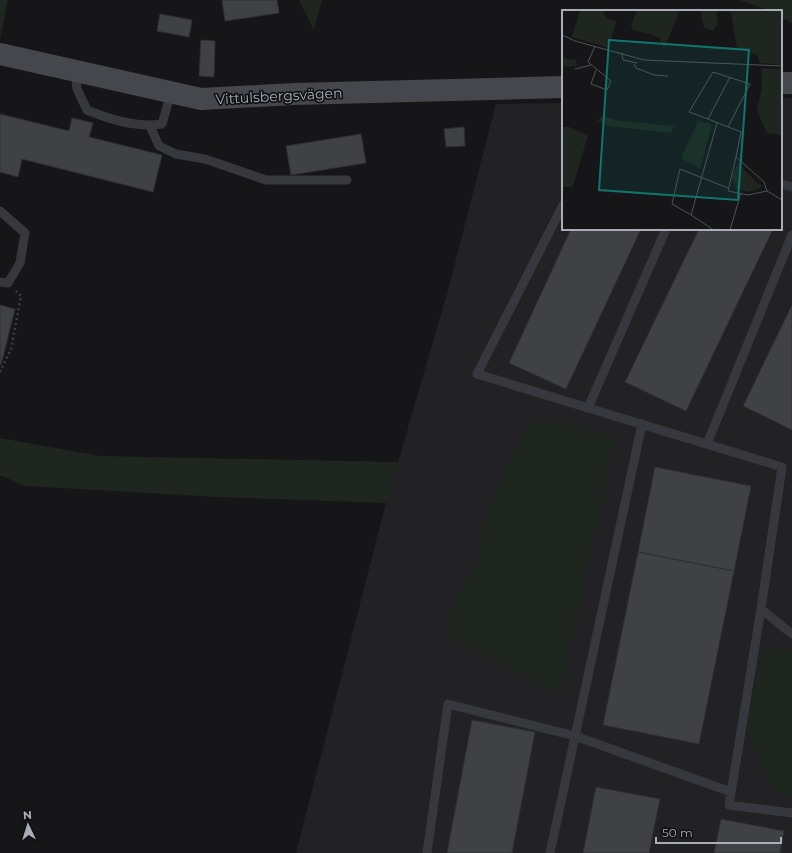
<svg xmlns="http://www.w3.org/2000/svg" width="792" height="853" font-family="Montserrat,sans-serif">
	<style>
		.built { fill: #222225 }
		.green { fill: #1e261f }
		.building { fill: #404145; stroke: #303034 }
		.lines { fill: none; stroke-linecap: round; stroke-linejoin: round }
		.path { stroke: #3d3f44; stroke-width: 2.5; stroke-dasharray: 2 3; stroke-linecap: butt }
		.lane { stroke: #37383d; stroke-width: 9 }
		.secondary { stroke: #45474d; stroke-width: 22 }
		.labels { text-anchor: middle; stroke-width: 3.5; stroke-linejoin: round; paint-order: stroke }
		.street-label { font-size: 14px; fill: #a8adb8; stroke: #111113 }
		.inset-road { fill: none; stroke: #505258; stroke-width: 1 }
		.view { fill: #0f766e; fill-opacity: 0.15; stroke: #0f766e; stroke-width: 2 }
		.inset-edge { fill: none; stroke: #a8adb8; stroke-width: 2 }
	</style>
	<rect width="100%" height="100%" fill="#161618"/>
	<path class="built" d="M 781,98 L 792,98 L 792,853 L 296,853 L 386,503 L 447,294 L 496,104 L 563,103 L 563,229 L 781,229 Z"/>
	<path class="green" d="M 0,0 L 8,0 L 0,40 Z
		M 299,0 L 322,0 L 314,30 Z
		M 739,0 L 792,0 L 792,23 L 781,17 L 781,11 L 770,11 Z
		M 556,421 L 615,437 L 560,694 L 449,636 L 454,604 L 478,562 L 487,521 L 504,474 L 530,423 Z
		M 0,438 L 100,456 L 399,462 L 386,503 L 218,497 L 25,486 L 0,475 Z
		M 775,647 L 792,652 L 792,796 L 774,791 L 746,727 L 763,653 Z"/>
	<path class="building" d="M 222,0 L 277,0 L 279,13 L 225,21 Z
		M 160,14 L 192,20 L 189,37 L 157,31 Z
		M 201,40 L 215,41 L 214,77 L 199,76 Z
		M 0,114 L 69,131 L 72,118 L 93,123 L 89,137 L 162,155 L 153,192 L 22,159 L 18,177 L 0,172 Z
		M 464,127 L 465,146 L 446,147 L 444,129 Z
		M 361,134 L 366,163 L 291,175 L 286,146 Z
		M 571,229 L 641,229 L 566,389 L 509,363 Z
		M 699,229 L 773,229 L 686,411 L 625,382 Z
		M 0,305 L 15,309 L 1,365 L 0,364 Z
		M 792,305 L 792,430 L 743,406 Z
		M 655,467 L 751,486 L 734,571 L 638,552 Z
		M 638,552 L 734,571 L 699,744 L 603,725 Z
		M 472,720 L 535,732 L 512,853 L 447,853 Z
		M 596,787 L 660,799 L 649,853 L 583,853 Z
		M 721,819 L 784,831 L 780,853 L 714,853 Z"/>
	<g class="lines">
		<path class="path" d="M 0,372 L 11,349 L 21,296 L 16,291"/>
		<path class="lane" d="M 75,71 L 77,89 L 87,110 C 111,120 137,128 162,124 L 171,93
			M 150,126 L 159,146 L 176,154 L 205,159 L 266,180 L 347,180
			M 781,184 L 792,187
			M 563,205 L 477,374 L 782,467 L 761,609
			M 0,211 L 25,233 L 20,263 L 8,283 L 0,282
			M 588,408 L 666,229
			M 707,444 L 792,235
			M 792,634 L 761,609 L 729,805 L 792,813
			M 427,853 L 448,704 L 575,736 L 731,792
			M 550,853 L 642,424"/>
		<path class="secondary" d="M 0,54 L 201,99 L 294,94 L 563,87
			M 781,83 L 792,83"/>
	</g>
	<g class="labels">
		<g class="street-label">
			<text transform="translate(279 96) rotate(-3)" y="5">Vittulsbergsvägen</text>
		</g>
	</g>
	<g transform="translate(562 10)">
		<rect width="220" height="220" fill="#161618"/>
		<path d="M 18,0 L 41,0 L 44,8 L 54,11 L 47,38 L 10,27 ZM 75,0 L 118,0 L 102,39 L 98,29 L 92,25 L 71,20 L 69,15 ZM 139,0 L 220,0 L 220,55 L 198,53 L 195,45 L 175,38 L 169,2 L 155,1 L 155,15 L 151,21 L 143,18 L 140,11 ZM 0,48 L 14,50 L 15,56 L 0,57 ZM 199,58 L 220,59 L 220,123 L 217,125 L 205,123 L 195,101 L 200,77 ZM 39,106 L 59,111 L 112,116 L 109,123 L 46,116 L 36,111 ZM 136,111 L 150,114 L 138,159 L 119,148 ZM 0,117 L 7,117 L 26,125 L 11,176 L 8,177 L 0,177 ZM 176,153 L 195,173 L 200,175 L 198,178 L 186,182 L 174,179 L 170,167 Z" fill="#1e261f"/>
		<path class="inset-road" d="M 0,25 L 13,31 L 82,50 L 220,56M 33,36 L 26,52 L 49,71 L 45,80 L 29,74 L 34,60M 60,43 L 61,50 L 75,53M 72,54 L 74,58 L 92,65 L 106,66M 13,59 L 29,55M 146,109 L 168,67M 166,117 L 188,74 L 151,62 L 127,102 L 146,109 L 179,122 L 174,147M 205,181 L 186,185 L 166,181 L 174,147 L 202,172 L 205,181 L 220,190M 129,205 L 110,194 L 118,159 L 166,178M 152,220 L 129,205 L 155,113M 168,220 L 179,183"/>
		<path class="view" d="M 47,30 L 187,40 L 176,190 L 37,180 Z"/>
		<rect width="220" height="220" class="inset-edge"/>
	</g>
	<g transform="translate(28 825) rotate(356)" stroke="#111113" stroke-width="3" paint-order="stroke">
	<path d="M0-3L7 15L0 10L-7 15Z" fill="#a8adb8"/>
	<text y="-6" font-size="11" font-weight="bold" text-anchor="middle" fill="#a8adb8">N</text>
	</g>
	<path d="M656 837v6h125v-6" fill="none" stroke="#a8adb8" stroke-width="2"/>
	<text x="662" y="837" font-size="12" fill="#a8adb8" stroke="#111113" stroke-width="3" paint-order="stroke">50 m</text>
</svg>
